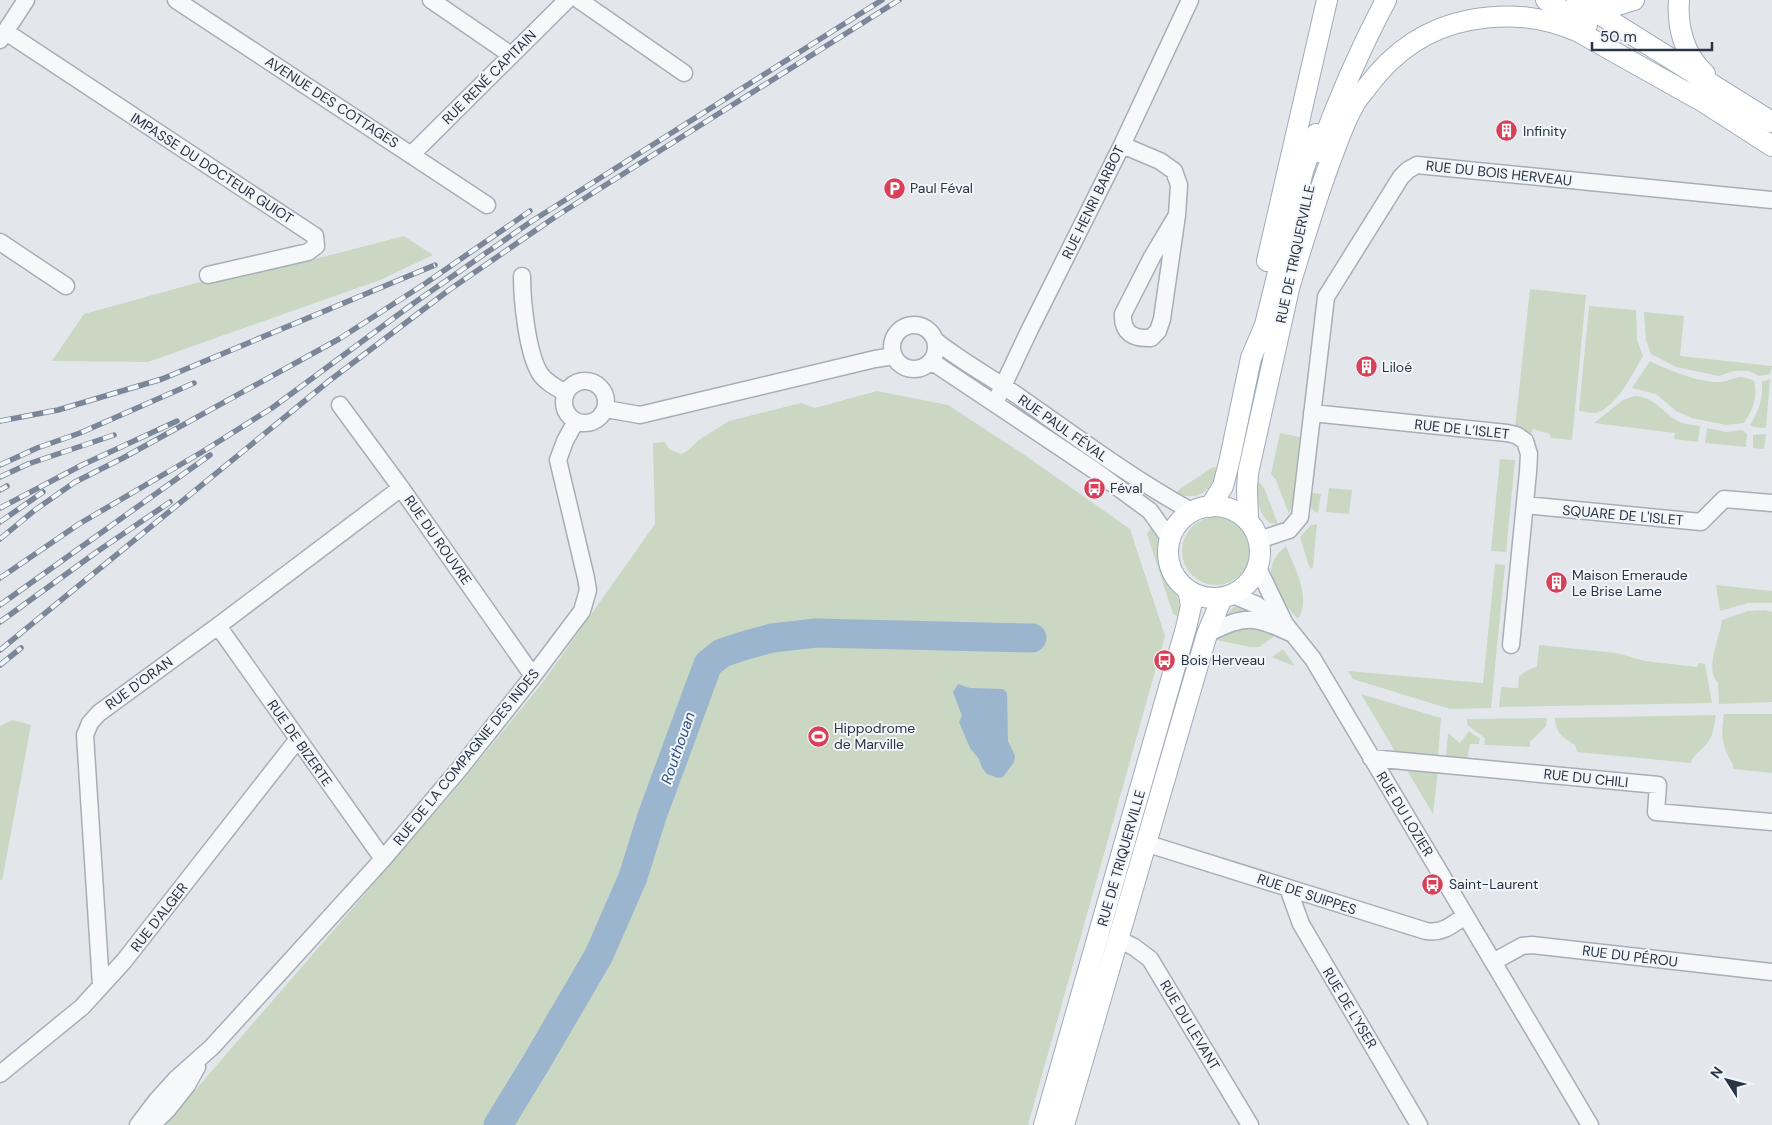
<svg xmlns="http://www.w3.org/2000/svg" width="1772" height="1125" font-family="'DM Sans',sans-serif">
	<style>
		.green { fill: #c9d7c3 }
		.water { fill: #9bb5cf }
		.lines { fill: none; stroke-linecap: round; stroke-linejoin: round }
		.river { stroke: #9bb5cf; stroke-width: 29 }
		.minor-casing { stroke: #a7aeb7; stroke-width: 19 }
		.major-casing { stroke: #a1abb9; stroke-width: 22 }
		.minor { stroke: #f6f8fa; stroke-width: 16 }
		.major { stroke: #fff; stroke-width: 20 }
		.rail-casing { stroke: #7b8698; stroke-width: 5.5 }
		.rail { stroke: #f3f6f9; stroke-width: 4; stroke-dasharray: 11; stroke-linecap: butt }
		.labels { text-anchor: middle; stroke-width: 4; stroke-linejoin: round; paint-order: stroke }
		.street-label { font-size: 14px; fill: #293446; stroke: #f3f6f9 }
		.poi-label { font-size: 14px; fill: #293446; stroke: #f3f6f9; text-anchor: start }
		.water-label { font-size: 15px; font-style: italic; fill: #2f537f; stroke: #f3f6f9 }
	</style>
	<rect width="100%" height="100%" fill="#e3e7ec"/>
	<path class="green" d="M 404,236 L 433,255 L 380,280 L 148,362 L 52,361 L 84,314 L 207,280 L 323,257 Z
		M 1530,289 L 1586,295 L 1572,440 L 1551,438 L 1550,434 L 1533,429 L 1531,433 L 1515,427 Z
		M 1589,306 L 1636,310 L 1637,340 L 1643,356 C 1633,373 1618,404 1599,412 C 1593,414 1585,412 1579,411 Z
		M 1644,312 L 1684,316 L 1680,356 L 1772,366 L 1770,374 L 1759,376 L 1749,371 L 1734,371 L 1719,376 L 1676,367 L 1651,354 L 1646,340 Z
		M 1650,361 C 1668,370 1700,383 1720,382 C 1736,381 1735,372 1754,381 C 1758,398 1753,409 1744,423 L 1726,425 L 1692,418 L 1676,411 L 1656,394 L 1632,388 Z
		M 1770,379 L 1766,428 L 1753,427 L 1750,425 C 1759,410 1763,399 1762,382 Z
		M 877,391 L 948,405 L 1026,456 L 1130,529 L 1165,636 L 1028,1125 L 165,1125 L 454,791 L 543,682 L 590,616 L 655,524 L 653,443 L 665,442 L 669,449 L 681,454 L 686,452 L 699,440 L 729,421 L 801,403 L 815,408 Z
		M 1635,396 C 1653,397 1660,409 1673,418 C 1681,424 1691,425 1700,426 L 1698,442 L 1674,439 L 1675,433 L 1594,423 L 1623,400 Z
		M 1707,428 L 1726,432 L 1742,430 L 1747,434 L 1746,447 L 1705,443 Z
		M 1280,433 L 1300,437 L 1294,501 L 1289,514 L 1276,480 L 1271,474 Z
		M 1766,434 L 1764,449 L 1753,448 L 1753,435 Z
		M 1500,459 L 1515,460 L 1506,552 L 1491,551 Z
		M 1213,467 L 1218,468 C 1211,491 1201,501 1175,494 L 1180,489 Z
		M 1258,481 L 1264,488 L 1278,524 L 1270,523 C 1259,515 1254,495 1258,481 Z
		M 1329,488 L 1352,490 L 1349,514 L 1326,512 Z
		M 1312,493 L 1321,494 L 1318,513 C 1308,509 1310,502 1312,493 Z
		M1182 551a34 34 0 1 1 68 0a34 34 0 1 1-68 0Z
		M 1317,524 L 1313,567 L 1311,569 L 1309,566 L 1300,537 L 1311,525 Z
		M 1151,528 C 1162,539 1159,551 1163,565 C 1167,583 1184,596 1178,616 L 1173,614 L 1147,534 Z
		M 1286,546 C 1294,567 1312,597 1298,619 C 1285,604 1262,580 1275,558 C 1278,553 1282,550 1286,546 Z
		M 1495,564 L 1505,565 L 1491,708 L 1450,709 L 1353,679 L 1348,671 L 1483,683 Z
		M 1716,585 L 1772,591 L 1772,603 L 1748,603 L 1720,611 Z
		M 1238,606 L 1249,609 L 1258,613 L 1225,618 L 1233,607 Z
		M 1765,610 L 1772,612 L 1772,702 L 1719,704 L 1718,683 C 1704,668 1720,638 1722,620 L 1748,611 Z
		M 1242,627 L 1265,629 L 1276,635 L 1259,647 L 1250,647 L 1216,640 L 1222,635 Z
		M 1539,645 L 1616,653 L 1645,661 L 1697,667 L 1699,663 L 1705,664 L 1712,703 L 1499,707 L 1501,687 L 1518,688 L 1519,676 L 1530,669 L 1537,667 Z
		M 1283,649 L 1294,665 L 1294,666 L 1272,657 Z
		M 1361,694 L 1441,718 L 1438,757 L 1396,753 Z
		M 1724,714 L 1772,714 L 1772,773 L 1733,769 L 1733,765 C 1721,744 1721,737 1724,714 Z
		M 1716,715 C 1714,724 1714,734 1708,742 C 1703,750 1693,754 1691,763 L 1577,752 L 1575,745 C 1562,737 1556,733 1555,718 Z
		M 1547,718 L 1546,726 L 1530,742 L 1530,747 L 1484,745 L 1485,738 L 1467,725 L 1467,719 Z
		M 13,720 L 31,725 L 2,881 L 0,879 L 0,726 Z
		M 1469,731 L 1480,739 L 1479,744 L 1470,744 L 1467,759 L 1446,757 L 1448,733 L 1460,743 Z
		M 1405,767 L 1438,770 L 1433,814 Z"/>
	<path class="water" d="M 958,684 L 970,688 L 1003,689 L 1007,693 L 1008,741 L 1015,756 L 1014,762 L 1003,777 L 998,778 L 987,774 L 982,768 L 979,759 L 970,748 L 959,722 L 962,716 L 953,692 Z"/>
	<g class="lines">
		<path class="river" d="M 498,1125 L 536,1063 L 599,955 L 633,877 L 652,816 L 708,664 L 722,653 L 743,646 L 772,638 L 816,633 L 1032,638"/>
		<defs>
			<path id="minor" d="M 176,0 L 487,205
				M 431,0 L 511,55
				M 579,0 L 684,73
				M 6,32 L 315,236 L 316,246 L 308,252 L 208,275
				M 0,40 L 26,0
				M 1122,145 L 1160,161 L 1174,171 L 1179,185 L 1177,215 L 1162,319 L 1158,331 L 1151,338 C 1133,339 1122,333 1123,314 L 1152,257 L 1177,215
				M 411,155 L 567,0
				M 0,242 L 66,286
				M 522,276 C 522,299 527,355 541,375 C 547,383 557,388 566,393
				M892 347a22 22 0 1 1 44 0a22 22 0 1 1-44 0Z
				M 936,341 C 962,362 991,377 1018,396 C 1075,436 1131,478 1193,512
				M 931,361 L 1094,470 L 1150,511 L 1170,539
				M564 402a21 21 0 1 1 42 0a21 21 0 1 1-42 0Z
				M 995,403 L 1029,331 L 1122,145 L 1190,0
				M 340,405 L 401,488 L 533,676
				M 606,409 L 640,415 L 875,359 L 894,356
				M 1312,413 L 1507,433 L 1516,435 L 1525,441 L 1529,454 L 1528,472 L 1511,645
				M 1525,505 L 1701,522 L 1724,499 L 1772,503
				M 1259,540 L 1289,530 L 1300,517 L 1326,297 L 1401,177 L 1408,170 L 1417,165 L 1772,200
				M 1258,568 L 1285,624 L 1313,659 L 1590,1125
				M 1233,595 L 1257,605 L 1283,623
				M 218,626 L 383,859
				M 1207,634 C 1247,614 1253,616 1293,634
				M 1371,758 L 1658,785 L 1656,812 L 1772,822
				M 1145,843 L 1426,931 C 1442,934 1452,925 1465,916
				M 1288,888 L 1301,924 L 1419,1125
				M 1118,939 L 1134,947 L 1150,959 L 1250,1125
				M 1493,962 L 1522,946 L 1532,945 L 1772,972
				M 101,985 L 85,735 L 90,723 L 99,713 L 218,626 L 401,488
				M 0,1074 L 82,1007 L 124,961 L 298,739
				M 138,1125 L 157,1100 L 176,1079 L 212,1047 L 383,859 L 461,767 L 533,676 L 582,611 L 588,590 L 586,578 L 558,460 L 565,441 L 576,421
				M 152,1125 L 168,1109 L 187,1085 L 197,1067"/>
			<path id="major" d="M 1546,0 L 1587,25
				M 1577,0 L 1772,122
				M 1679,0 C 1677,27 1684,55 1705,74
				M 1588,3 L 1611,7 L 1634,0
				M 1688,92 L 1772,146
				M 1319,152 C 1338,100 1360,49 1386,0
				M 1267,261 L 1327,0
				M 1289,288 C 1303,243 1316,198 1333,154 C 1339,138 1345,120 1354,105 C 1357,98 1363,93 1367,87 C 1393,52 1427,28 1470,20 C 1508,13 1541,16 1577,31 L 1698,99
				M1168 552a46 46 0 1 1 92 0a46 46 0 1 1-92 0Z
				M 1210,507 L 1223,486 L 1229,463 L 1251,358 L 1265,325 L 1303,171 L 1316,134
				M 1248,521 L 1247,489 L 1248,473 L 1292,275
				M 1044,1125 L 1186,628 L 1191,606 L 1188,590
				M 1064,1125 L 1207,634 L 1222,598"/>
		</defs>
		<use href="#minor" class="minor-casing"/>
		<use href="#major" class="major-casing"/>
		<use href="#minor" class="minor"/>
		<use href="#major" class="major"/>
		<defs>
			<path id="rail" d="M 0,421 L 58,410 L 162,379 L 435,265
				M 0,465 L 37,448 L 80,433 L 194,383
				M 0,477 L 28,464 L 114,435
				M 0,490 L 7,486
				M 0,508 L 82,465 L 177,421
				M 0,522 L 43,492
				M 0,539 L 35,510 L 75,482 L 123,458 L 339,339 L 426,283 L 530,211
				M 0,578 L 79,524 L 202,452 L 272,408 L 414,303 L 532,221 L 882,0
				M 0,605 L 210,455
				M 0,622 L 98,551 L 170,502
				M 0,650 L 329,381 L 449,290 L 558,215 L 899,0
				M 0,665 L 21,648"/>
		</defs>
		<use href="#rail" class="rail-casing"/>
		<use href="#rail" class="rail"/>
	</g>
	<defs>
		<symbol id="building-disc" viewBox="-11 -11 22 22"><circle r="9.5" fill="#da3f58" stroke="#f3f6f9"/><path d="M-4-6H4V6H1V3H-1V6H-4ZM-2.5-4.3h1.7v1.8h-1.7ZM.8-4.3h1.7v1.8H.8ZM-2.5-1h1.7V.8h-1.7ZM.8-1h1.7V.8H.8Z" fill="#fff"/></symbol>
		<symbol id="parking-disc" viewBox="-11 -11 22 22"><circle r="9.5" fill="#da3f58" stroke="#f3f6f9"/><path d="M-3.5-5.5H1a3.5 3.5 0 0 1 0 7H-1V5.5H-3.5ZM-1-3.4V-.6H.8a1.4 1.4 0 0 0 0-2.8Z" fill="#fff"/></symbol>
		<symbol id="bus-disc" viewBox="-11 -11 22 22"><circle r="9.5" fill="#da3f58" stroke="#f3f6f9"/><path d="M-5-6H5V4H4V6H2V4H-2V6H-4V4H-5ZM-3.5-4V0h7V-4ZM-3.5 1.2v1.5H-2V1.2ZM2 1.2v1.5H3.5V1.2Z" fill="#fff"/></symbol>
		<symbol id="stadium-disc" viewBox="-11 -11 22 22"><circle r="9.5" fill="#da3f58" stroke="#f3f6f9"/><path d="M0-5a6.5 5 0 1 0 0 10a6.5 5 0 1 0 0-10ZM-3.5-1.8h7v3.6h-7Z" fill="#fff"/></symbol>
	</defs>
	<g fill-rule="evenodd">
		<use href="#building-disc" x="1494" y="118" width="25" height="25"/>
		<use href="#parking-disc" x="882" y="176" width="25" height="25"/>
		<use href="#building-disc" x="1354" y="354" width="25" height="25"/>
		<use href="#bus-disc" x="1082" y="476" width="25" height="25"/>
		<use href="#building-disc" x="1544" y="570" width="25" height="25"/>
		<use href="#bus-disc" x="1152" y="648" width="25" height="25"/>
		<use href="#stadium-disc" x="806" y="724" width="25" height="25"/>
		<use href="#bus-disc" x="1420" y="872" width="25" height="25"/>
	</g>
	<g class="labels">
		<g class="street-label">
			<text transform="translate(489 77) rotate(-45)" y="5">RUE RENÉ CAPITAIN</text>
			<text transform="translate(332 102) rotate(33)" y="5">AVENUE DES COTTAGES</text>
			<text transform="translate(212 168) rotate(33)" y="5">IMPASSE DU DOCTEUR GUIOT</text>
			<text transform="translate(1499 173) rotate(6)" y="5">RUE DU BOIS HERVEAU</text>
			<text transform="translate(1093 202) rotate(-64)" y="5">RUE HENRI BARBOT</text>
			<text transform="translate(1295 254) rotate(-78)" y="5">RUE DE TRIQUERVILLE</text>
			<text transform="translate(1063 428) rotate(35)" y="5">RUE PAUL FÉVAL</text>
			<text transform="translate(1462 429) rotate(6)" y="5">RUE DE L’ISLET</text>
			<text transform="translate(1623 515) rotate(5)" y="5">SQUARE DE L'ISLET</text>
			<text transform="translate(438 540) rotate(55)" y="5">RUE DU ROUVRE</text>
			<text transform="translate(139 683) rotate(-36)" y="5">RUE D'ORAN</text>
			<text transform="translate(300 743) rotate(55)" y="5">RUE DE BIZERTE</text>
			<text transform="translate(466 757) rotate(-51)" y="5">RUE DE LA COMPAGNIE DES INDES</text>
			<text transform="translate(1586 778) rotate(6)" y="5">RUE DU CHILI</text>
			<text transform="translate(1405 814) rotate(59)" y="5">RUE DU LOZIER</text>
			<text transform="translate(1121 858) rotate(-74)" y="5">RUE DE TRIQUERVILLE</text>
			<text transform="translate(1307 894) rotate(18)" y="5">RUE DE SUIPPES</text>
			<text transform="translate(159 917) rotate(-52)" y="5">RUE D'ALGER</text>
			<text transform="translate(1630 956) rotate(7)" y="5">RUE DU PÉROU</text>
			<text transform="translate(1350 1008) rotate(59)" y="5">RUE DE L'YSER</text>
			<text transform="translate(1190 1025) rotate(59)" y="5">RUE DU LEVANT</text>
		</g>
		<g class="poi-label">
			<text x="1523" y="136">Infinity</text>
			<text x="910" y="193">Paul Féval</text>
			<text x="1382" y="372">Liloé</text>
			<text x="1110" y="493">Féval</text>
			<text x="1572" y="580">Maison Emeraude<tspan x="1572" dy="16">Le Brise Lame</tspan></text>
			<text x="1181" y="665">Bois Herveau</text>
			<text x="834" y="733">Hippodrome<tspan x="834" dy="16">de Marville</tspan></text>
			<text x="1449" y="889">Saint-Laurent</text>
		</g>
		<g class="water-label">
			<text transform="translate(678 748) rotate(-71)" y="5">Routhouan</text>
		</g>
	</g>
	<g transform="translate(1727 1080) rotate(306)" stroke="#f3f6f9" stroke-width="4" paint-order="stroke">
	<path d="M0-4L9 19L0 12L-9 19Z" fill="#293446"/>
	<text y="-8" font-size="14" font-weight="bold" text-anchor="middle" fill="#293446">N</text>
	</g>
	<path d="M1592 42v8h120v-8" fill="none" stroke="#293446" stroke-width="2.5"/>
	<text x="1600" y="42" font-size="15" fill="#293446" stroke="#f3f6f9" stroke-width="4" paint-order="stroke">50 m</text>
</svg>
